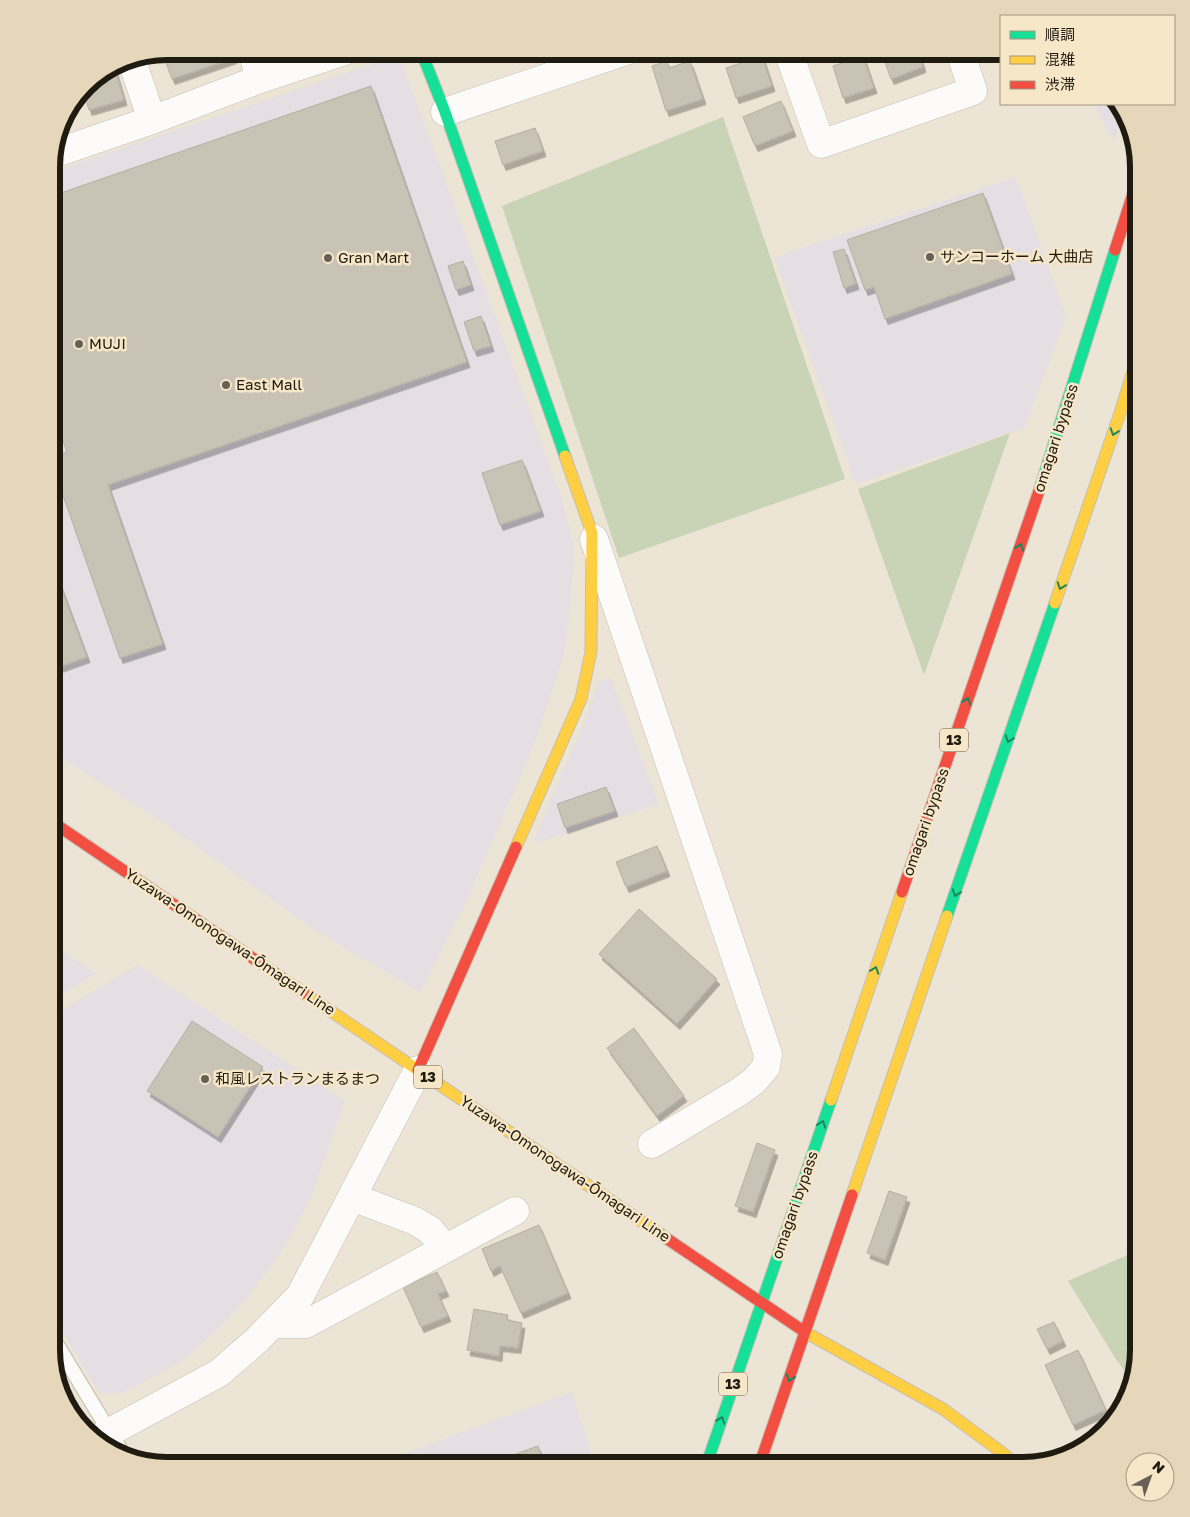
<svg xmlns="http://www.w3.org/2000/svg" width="1190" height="1517" font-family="'Golos Text','Noto Sans JP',sans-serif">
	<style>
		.commercial { fill: #e5dfe4 }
		.green { fill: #c8d4b5 }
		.building { fill: #c9c3b6; stroke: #b5afa2; filter: url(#shadow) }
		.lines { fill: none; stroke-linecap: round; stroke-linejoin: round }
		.lane-casing { stroke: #c6bfb3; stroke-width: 16 }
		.street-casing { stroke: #c6bfb3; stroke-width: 29 }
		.fast-casing { stroke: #c6bfb3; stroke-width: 13 }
		.slow-casing { stroke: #c6bfb3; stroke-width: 13 }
		.jam-casing { stroke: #c6bfb3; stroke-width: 13 }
		.lane { stroke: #fcfbf9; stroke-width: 14 }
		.street { stroke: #fcfbf9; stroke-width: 28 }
		.fast { stroke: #16e098; stroke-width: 11 }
		.slow { stroke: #ffcf43; stroke-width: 11 }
		.jam { stroke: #f24e42; stroke-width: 11 }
		.oneway { stroke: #1a875b }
		.poi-dot { fill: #676155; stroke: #f7e7c9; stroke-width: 2 }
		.labels { text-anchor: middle; stroke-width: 5; stroke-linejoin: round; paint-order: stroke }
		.shield { fill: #f7e7c9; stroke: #605848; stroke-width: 1 }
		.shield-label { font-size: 14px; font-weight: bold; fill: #201b10 }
		.poi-label { font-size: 15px; fill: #201b10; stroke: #f7e7c9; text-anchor: start }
		.street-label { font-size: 15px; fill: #201b10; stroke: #f7e7c9 }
		.rim { fill: none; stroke: #201b10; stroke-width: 6 }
	</style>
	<defs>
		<filter id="shadow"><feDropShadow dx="3" dy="5.5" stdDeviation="0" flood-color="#0004"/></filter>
	</defs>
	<rect width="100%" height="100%" fill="#ece4d4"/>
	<path class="commercial" d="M 399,55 L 561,496 L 574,547 L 571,599 L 564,655 L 534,745 L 466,902 L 420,992 L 318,932 L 158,819 L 51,751 L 52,172 Z
		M 1094,104 L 1120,104 L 1122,113 L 1114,142 Z
		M 1016,177 L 1066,317 L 1024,428 L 856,484 L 774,257 Z
		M 600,679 L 611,679 L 659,804 L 532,844 L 581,729 Z
		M 51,942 L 96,974 L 51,1001 Z
		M 137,965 L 345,1101 L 311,1197 L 283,1249 L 246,1299 L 225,1322 L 185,1359 L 121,1394 L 99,1393 L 51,1313 L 51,1017 Z
		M 572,1392 L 595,1466 L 371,1466 Z"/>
	<path class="green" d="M 723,117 L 845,479 L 619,558 L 502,206 Z
		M 1010,433 L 924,675 L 858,489 Z
		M 1139,1250 L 1139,1350 L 1131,1380 L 1114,1356 L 1068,1281 Z"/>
	<path class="building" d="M 167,51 L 231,51 L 234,58 L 172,79 L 162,52 Z
		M 881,51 L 927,51 L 919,54 L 923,67 L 891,79 Z
		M 762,56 L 772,86 L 736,98 L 726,68 Z
		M 863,56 L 874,88 L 843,98 L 833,66 Z
		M 667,61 L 669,68 L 690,61 L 703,99 L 666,111 L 652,66 Z
		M 114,66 L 124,100 L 89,110 L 83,90 L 90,80 Z
		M 371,86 L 467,362 L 108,485 L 163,644 L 120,658 L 51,461 L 51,457 L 67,452 L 51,407 L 52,196 Z
		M 781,101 L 793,131 L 755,146 L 743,117 Z
		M 535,128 L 543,151 L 503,165 L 495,141 Z
		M 983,193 L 1012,274 L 885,319 L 874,287 L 865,290 L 847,240 Z
		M 844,249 L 856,284 L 844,288 L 833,252 Z
		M 463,261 L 471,285 L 456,290 L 448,266 Z
		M 481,316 L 491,346 L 474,351 L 464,322 Z
		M 522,460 L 541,511 L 500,525 L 482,473 Z
		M 51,560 L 87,657 L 51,670 Z
		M 606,787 L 615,811 L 565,828 L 557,804 Z
		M 657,846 L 667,871 L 626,887 L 616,862 Z
		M 639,909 L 717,979 L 677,1024 L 599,954 Z
		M 192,1021 L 263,1067 L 218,1137 L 147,1091 Z
		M 634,1028 L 684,1096 L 657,1116 L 607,1048 Z
		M 757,1143 L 775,1150 L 753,1212 L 735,1206 Z
		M 889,1191 L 907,1197 L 885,1260 L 867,1253 Z
		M 539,1225 L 568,1293 L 521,1313 L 500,1266 L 491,1271 L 482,1249 Z
		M 437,1272 L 446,1291 L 438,1294 L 448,1316 L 421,1327 L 403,1287 Z
		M 474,1309 L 508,1315 L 507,1320 L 522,1323 L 518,1348 L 500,1346 L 499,1356 L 467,1350 Z
		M 1054,1322 L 1063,1341 L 1047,1349 L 1037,1329 Z
		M 1078,1350 L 1106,1410 L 1073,1425 L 1045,1365 Z
		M 538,1446 L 545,1466 L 483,1466 Z"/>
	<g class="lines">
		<defs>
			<path id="lane" d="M 51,1335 L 123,1454"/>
			<path id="street" d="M 252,51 L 260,79
				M 788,51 L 821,144 L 973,91 L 960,51
				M 131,58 L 152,120
				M 445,112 L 626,51
				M 53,154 L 152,120 L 260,79 L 345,51
				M 594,539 L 768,1054 L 766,1067 L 754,1081 L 739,1092 L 652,1144
				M 352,1197 L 415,1221 L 430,1230 L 445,1248
				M 273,1324 L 306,1324 L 515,1211
				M 97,1439 L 219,1373 L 257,1340 L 300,1296 L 418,1070"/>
			<path id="fast" d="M 421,51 L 445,112 L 565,456
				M 1040,488 L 1115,250
				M 947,916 L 1055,603
				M 706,1466 L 831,1100"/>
			<path id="slow" d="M 1055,603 L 1120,413 L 1139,352
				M 516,847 L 581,699 L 591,652 L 592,533 L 565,456
				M 304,993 L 660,1234
				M 831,1100 L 902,892
				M 852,1195 L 947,916
				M 805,1332 L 943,1409 L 1004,1454 L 1016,1466"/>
			<path id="jam" d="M 1115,250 L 1139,175
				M 51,821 L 304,993
				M 902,892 L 1040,488
				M 418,1070 L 516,847
				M 660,1234 L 805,1332
				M 759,1466 L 852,1195"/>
		</defs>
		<use href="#lane" class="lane-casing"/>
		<use href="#street" class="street-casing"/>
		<use href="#fast" class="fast-casing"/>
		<use href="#slow" class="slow-casing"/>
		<use href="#jam" class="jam-casing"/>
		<use href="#lane" class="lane"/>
		<use href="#street" class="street"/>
		<use href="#fast" class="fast"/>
		<use href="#slow" class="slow"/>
		<use href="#jam" class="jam"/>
	</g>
	<defs><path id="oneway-chevron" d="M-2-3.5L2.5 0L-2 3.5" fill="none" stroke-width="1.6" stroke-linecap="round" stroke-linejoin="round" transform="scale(1.25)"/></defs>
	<g class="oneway">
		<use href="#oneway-chevron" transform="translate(1114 432) rotate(109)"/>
		<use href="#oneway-chevron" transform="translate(1020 547) rotate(-71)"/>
		<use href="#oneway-chevron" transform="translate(1061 586) rotate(109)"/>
		<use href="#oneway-chevron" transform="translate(967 701) rotate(-71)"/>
		<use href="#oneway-chevron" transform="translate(1009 739) rotate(109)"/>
		<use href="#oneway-chevron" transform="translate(956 893) rotate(109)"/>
		<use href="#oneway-chevron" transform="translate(875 970) rotate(-71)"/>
		<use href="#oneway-chevron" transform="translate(822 1124) rotate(-71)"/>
		<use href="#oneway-chevron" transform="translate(790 1378) rotate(109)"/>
		<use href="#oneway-chevron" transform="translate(721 1420) rotate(-71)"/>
	</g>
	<g class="poi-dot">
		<circle cx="930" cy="257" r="5"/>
		<circle cx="328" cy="258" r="5"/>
		<circle cx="79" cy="344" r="5"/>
		<circle cx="226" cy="385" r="5"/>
		<circle cx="205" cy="1079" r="5"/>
	</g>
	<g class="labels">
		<g class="shield">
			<rect x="940" y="728.5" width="28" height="23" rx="4"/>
			<rect x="414" y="1065.5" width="28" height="23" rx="4"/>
			<rect x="719" y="1372.5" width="28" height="23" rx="4"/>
		</g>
		<g class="shield-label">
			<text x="954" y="745">13</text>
			<text x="428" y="1082">13</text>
			<text x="733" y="1389">13</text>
		</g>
		<g class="poi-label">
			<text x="940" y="262">サンコーホーム 大曲店</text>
			<text x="338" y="263">Gran Mart</text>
			<text x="89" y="349">MUJI</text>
			<text x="236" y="390">East Mall</text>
			<text x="215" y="1084">和風レストランまるまつ</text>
		</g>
		<g class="street-label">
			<text transform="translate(1056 438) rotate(-72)" y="5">omagari bypass</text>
			<text transform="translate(926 822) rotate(-71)" y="5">omagari bypass</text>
			<text transform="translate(230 942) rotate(34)" y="5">Yuzawa-Omonogawa-Ōmagari Line</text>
			<text transform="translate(565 1169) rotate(34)" y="5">Yuzawa-Omonogawa-Ōmagari Line</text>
			<text transform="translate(795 1205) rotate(-71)" y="5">omagari bypass</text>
		</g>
	</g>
	<path d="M0 0H1190V1517H0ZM167 60H1023A107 107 0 0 1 1130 167V1350A107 107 0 0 1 1023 1457H167A107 107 0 0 1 60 1350V167A107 107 0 0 1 167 60Z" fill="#e6d7ba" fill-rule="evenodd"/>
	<path class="rim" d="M167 60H1023A107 107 0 0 1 1130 167V1350A107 107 0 0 1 1023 1457H167A107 107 0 0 1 60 1350V167A107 107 0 0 1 167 60Z"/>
	<rect x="1000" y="15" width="175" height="90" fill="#f7e7c9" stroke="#a1957f"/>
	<rect x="1010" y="31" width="25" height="8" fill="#16e098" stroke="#a1957f"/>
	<text x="1045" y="40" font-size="15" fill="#201b10">順調</text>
	<rect x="1010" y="56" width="25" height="8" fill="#ffcf43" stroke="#a1957f"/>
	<text x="1045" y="65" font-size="15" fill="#201b10">混雑</text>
	<rect x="1010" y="81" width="25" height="8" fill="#f24e42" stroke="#a1957f"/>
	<text x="1045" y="90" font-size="15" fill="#201b10">渋滞</text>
	<g transform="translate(1150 1477) rotate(41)"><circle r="24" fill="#f7e7c9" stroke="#a1957f"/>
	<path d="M0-4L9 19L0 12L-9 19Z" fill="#676155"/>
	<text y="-8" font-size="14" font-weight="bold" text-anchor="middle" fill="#201b10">N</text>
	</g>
</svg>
